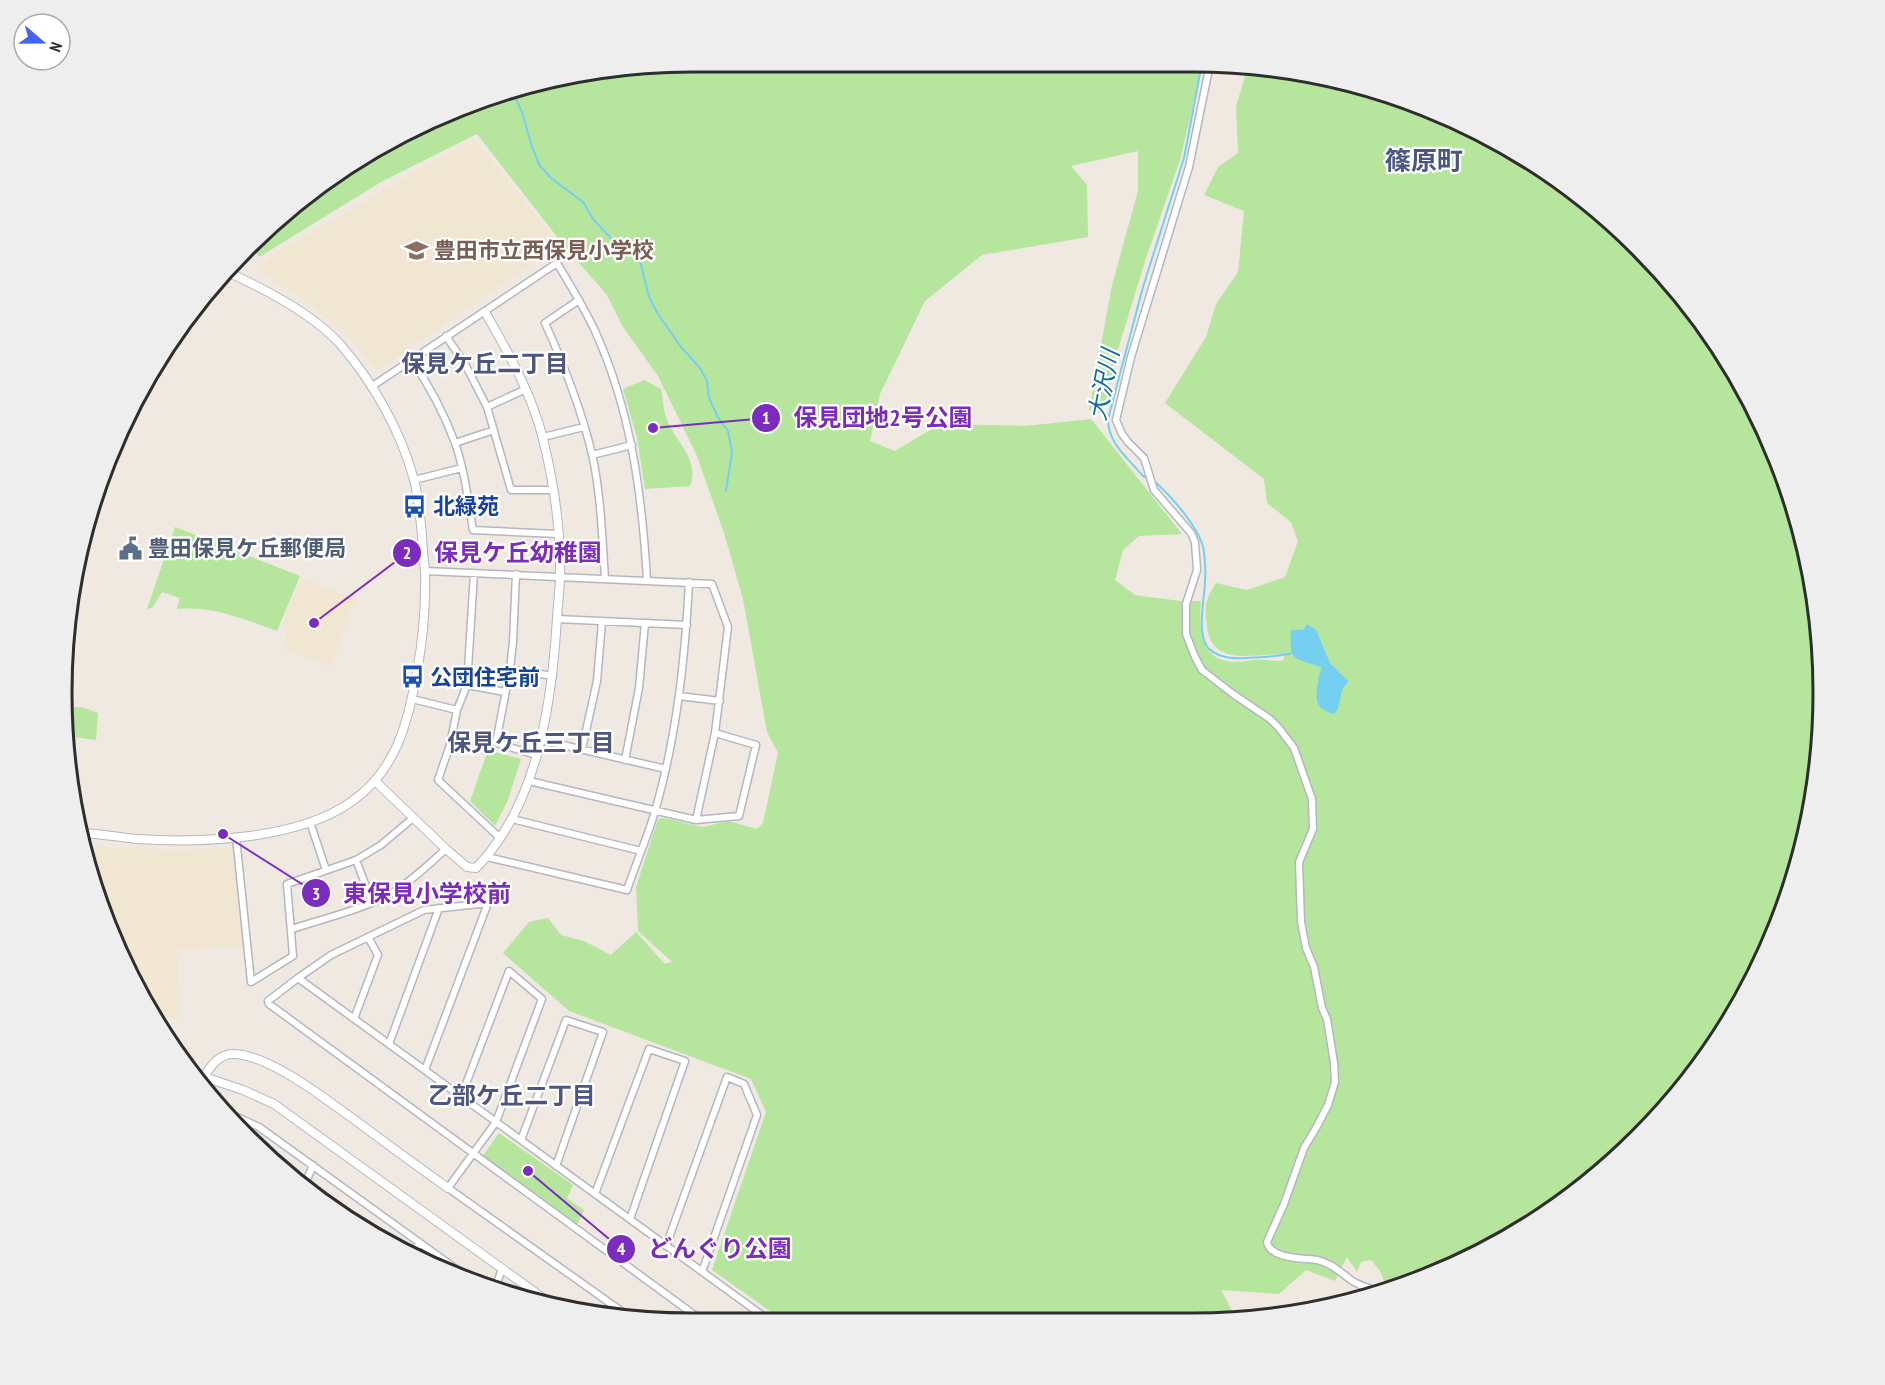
<svg xmlns="http://www.w3.org/2000/svg" width="1885" height="1385" font-family="'PT Sans Narrow','Noto Sans JP',sans-serif">
	<style>
		.education { fill: #f0e6d1 }
		.green { fill: #b6e59e }
		.water { fill: #75cff0 }
		.lines { fill: none; stroke-linecap: round; stroke-linejoin: round }
		.stream { stroke: #75cff0; stroke-width: 2 }
		.minor-casing { stroke: #b4b7c1; stroke-width: 9 }
		.tertiary-casing { stroke: #b4b7c1; stroke-width: 10 }
		.minor { stroke: #fff; stroke-width: 6 }
		.tertiary { stroke: #fff; stroke-width: 8 }
		.labels { text-anchor: middle; stroke-width: 4.5; stroke-linejoin: round; paint-order: stroke }
		.education-label { font-size: 22px; font-weight: bold; fill: #785e54; stroke: #fff; text-anchor: start }
		.transit-label { font-size: 22px; font-weight: bold; fill: #164399; stroke: #fff; text-anchor: start }
		.service-label { font-size: 22px; font-weight: bold; fill: #4e5e75; stroke: #fff; text-anchor: start }
		.neighbourhood-label { font-size: 24px; font-weight: bold; fill: #4d5680; stroke: #fff }
		.water-label { font-size: 24px; font-style: italic; fill: #0d6fa3; stroke: #fff }
		.quarter-label { font-size: 26px; font-weight: bold; fill: #4d5680; stroke: #fff }
		.rim { fill: none; stroke: #2e2e2e; stroke-width: 3 }
		.leader { fill: none; stroke: #7b2cbf; stroke-width: 2 }
		.callout-dot { fill: #7b2cbf; stroke: #fff; stroke-width: 2 }
		.mark-label { font-size: 18px; text-anchor: middle; font-weight: bold; fill: #fff }
		.callout-label { font-size: 24px; text-anchor: middle; font-weight: bold; fill: #7b2cbf; stroke: #fff; stroke-width: 4.5; stroke-linejoin: round; paint-order: stroke }
	</style>
	<rect width="100%" height="100%" fill="#efe9e1"/>
	<path class="education" d="M 474,138 L 559,245 L 377,371 L 350,339 L 316,309 L 288,289 L 259,271 L 272,255 Z
		M 301,579 L 355,599 L 332,667 L 288,651 L 283,622 Z
		M 86,845 L 111,848 L 177,850 L 228,848 L 233,851 L 243,947 L 177,950 L 180,1018 L 158,1018 L 109,934 Z"/>
	<path class="green" d="M 693,62 L 1203,63 L 1180,160 L 1147,255 L 1115,359 L 1109,390 L 1102,414 L 1089,410 L 1112,285 L 1138,191 L 1138,151 L 1071,166 L 1087,185 L 1088,237 L 982,255 L 925,301 L 880,394 L 870,441 L 895,451 L 940,424 L 1025,426 L 1091,419 L 1182,534 L 1139,536 L 1123,550 L 1115,580 L 1135,595 L 1180,601 L 1201,601 C 1199,627 1198,660 1234,662 C 1241,662 1247,661 1253,660 C 1263,659 1272,661 1282,661 L 1285,655 C 1256,652 1213,669 1207,627 C 1204,606 1205,600 1216,583 L 1247,590 L 1285,577 L 1298,541 L 1291,522 L 1267,503 L 1264,479 L 1165,403 L 1206,337 L 1216,304 L 1238,272 L 1244,211 L 1204,195 L 1218,167 L 1238,153 L 1236,107 L 1247,69 L 1355,83 L 1434,110 L 1543,168 L 1609,218 L 1693,308 L 1758,413 L 1802,529 L 1822,651 L 1818,775 L 1790,895 L 1739,1008 L 1667,1108 L 1577,1193 L 1440,1272 L 1384,1281 L 1380,1271 L 1371,1260 L 1361,1262 L 1357,1272 L 1347,1257 L 1335,1281 L 1306,1270 L 1279,1294 L 1221,1290 L 1236,1318 L 784,1321 L 712,1270 L 766,1112 L 751,1079 L 569,1011 L 503,953 L 529,922 L 548,918 L 561,935 L 584,941 L 611,955 L 636,932 L 665,964 L 672,962 L 638,931 L 636,887 L 658,819 L 664,818 L 703,827 L 728,821 L 757,829 L 763,823 L 778,753 L 767,732 L 743,599 L 724,533 L 697,456 L 658,376 L 623,327 L 607,295 L 565,247 L 477,134 L 381,182 L 259,257 L 253,246 L 342,168 L 451,110 L 529,83 Z
		M 644,380 L 661,389 C 663,399 663,408 666,417 C 673,440 701,459 690,486 L 645,489 L 637,438 L 623,389 Z
		M 175,527 L 300,576 L 277,631 C 242,619 215,606 177,609 L 180,598 L 162,592 L 152,608 L 147,609 Z
		M 75,707 L 82,707 L 98,713 L 96,740 L 74,737 L 72,725 L 67,722 L 66,715 Z
		M 488,750 L 521,759 L 508,800 L 495,826 L 470,801 Z
		M 499,1133 L 573,1185 L 567,1198 L 584,1210 L 577,1225 L 483,1156 Z"/>
	<path class="water" d="M 1307,624 L 1316,630 L 1330,663 L 1348,681 L 1342,690 L 1338,709 L 1334,714 C 1315,709 1315,700 1318,682 C 1318,677 1321,673 1321,667 C 1293,658 1289,661 1291,630 L 1303,630 Z"/>
	<g class="lines">
		<path class="stream" d="M 511,89 L 522,112 L 532,147 L 540,166 L 551,178 L 583,202 L 593,219 L 621,249 L 640,261 L 649,297 L 658,314 L 681,347 L 700,368 L 707,381 L 709,398 L 718,417 L 728,431 L 732,452 L 726,491
			M 1149,479 L 1143,476 C 1128,458 1108,444 1108,419 L 1143,287 L 1184,158 L 1202,63
			M 1154,481 C 1170,495 1202,530 1204,552 C 1205,561 1206,571 1205,580 C 1205,597 1196,633 1208,648 C 1218,658 1234,659 1247,658 C 1263,657 1278,657 1293,653"/>
		<defs>
			<path id="minor" d="M 1210,64 L 1189,167 L 1131,357 L 1116,420 L 1122,434 L 1128,442 L 1144,458 L 1154,490 L 1191,533 L 1195,542 L 1197,570 L 1186,604 L 1186,634 L 1195,657 L 1202,670 L 1233,694 L 1270,719 L 1279,728 L 1294,748 L 1312,799 L 1313,829 L 1299,862 L 1301,922 L 1306,948 L 1314,967 L 1322,1008 L 1327,1019 L 1334,1063 L 1335,1082 L 1328,1105 L 1316,1128 L 1304,1148 L 1284,1204 L 1267,1242 C 1270,1259 1303,1258 1317,1260 C 1332,1263 1342,1274 1354,1282 C 1361,1286 1369,1288 1377,1291
				M 579,300 L 545,323 C 564,365 581,408 592,454 C 601,494 602,537 605,578
				M 446,336 L 465,364 L 487,407 L 511,490 L 554,490
				M 411,359 C 429,385 444,413 455,443 C 465,471 468,501 473,530 L 558,534
				M 371,387 L 557,263 C 570,285 584,307 595,331 C 631,410 642,494 647,580
				M 487,407 L 526,389
				M 543,437 L 584,427
				M 455,443 L 494,430
				M 592,455 L 632,445
				M 414,480 L 462,468
				M 425,571 L 712,584 L 728,627 L 715,733 L 696,820
				M 474,573 L 467,685 L 457,710 L 450,745 L 438,780 L 500,838
				M 516,574 L 513,642 L 510,669 L 496,743 L 536,755
				M 557,619 L 687,625
				M 510,669 L 553,676
				M 467,685 L 505,692
				M 679,696 L 720,701
				M 412,699 L 457,710
				M 541,740 L 666,769
				M 582,749 L 597,681 L 602,622
				M 625,760 L 639,688 L 645,623
				M 529,781 L 696,820 L 739,816 L 756,745 L 715,733
				M 512,819 L 641,851
				M 310,822 L 326,870
				M 236,837 L 251,982 L 293,956 L 287,884 L 356,860 L 381,845 L 413,818
				M 487,857 L 627,890 C 636,863 648,836 656,808 C 677,734 685,658 689,582
				M 356,860 L 372,902
				M 292,929 C 325,918 362,910 392,893 C 412,881 429,864 446,849
				M 298,978 L 770,1321
				M 354,1019 L 378,955 L 368,937
				M 389,1044 L 439,908
				M 425,1070 L 488,903 L 424,910 L 331,955 L 298,978 L 268,1001 L 269,1004 L 704,1322
				M 461,1097 L 509,971 L 542,999 L 496,1122 L 448,1188 L 631,1318
				M 224,1111 L 259,1127 L 477,1284
				M 521,1140 L 566,1020 L 603,1032 L 556,1166
				M 304,1187 L 313,1165
				M 595,1194 L 649,1049 L 685,1061 L 630,1219
				M 666,1246 L 727,1077 L 744,1084 L 757,1115 L 702,1272
				M 415,1256 L 419,1242
				M 494,1291 L 502,1269"/>
			<path id="tertiary" d="M 375,781 L 446,849 L 467,867 L 476,868 C 535,808 550,714 556,633 C 557,615 559,597 560,579 C 561,534 554,483 543,439 C 532,394 508,352 485,312
				M 82,833 C 101,834 119,837 137,839 C 201,843 297,840 351,802 C 396,771 408,723 417,672 C 423,639 426,604 425,571 C 424,559 422,547 422,535 C 420,516 419,498 414,480 C 401,431 373,382 340,344 C 312,313 263,288 225,271
				M 189,1072 L 243,1090 L 274,1104 L 547,1301
				M 204,1077 C 211,1065 220,1053 235,1054 C 273,1056 332,1104 363,1126 C 391,1147 420,1168 448,1188"/>
		</defs>
		<use href="#minor" class="minor-casing"/>
		<use href="#tertiary" class="tertiary-casing"/>
		<use href="#minor" class="minor"/>
		<use href="#tertiary" class="tertiary"/>
	</g>
	<defs>
		<symbol id="school-bare" viewBox="-9 -9 18 18"><path d="M0-5L7-2L0 1L-7-2ZM-4 1L0 2.5L4 1V4Q0 6-4 4Z" fill="#8d6e63" stroke="#fff" stroke-width="2.5" paint-order="stroke"/></symbol>
		<symbol id="bus-bare" viewBox="-9 -9 18 18"><path d="M-5-6H5V4H4V6H2V4H-2V6H-4V4H-5ZM-3.5-4V0h7V-4ZM-3.5 1.2v1.5H-2V1.2ZM2 1.2v1.5H3.5V1.2Z" fill="#1a4fb4" stroke="#fff" stroke-width="2.5" paint-order="stroke"/></symbol>
		<symbol id="civic-bare" viewBox="-9 -9 18 18"><path d="M-.6-6.5H3V-4.5H.6V-3L4-1V1h2V6H-6V1h2V-1L-.6-3ZM-1.2 2.5V6h2.4V2.5Z" fill="#5c6f8a" stroke="#fff" stroke-width="2.5" paint-order="stroke"/></symbol>
	</defs>
	<g fill-rule="evenodd">
		<use href="#school-bare" x="400" y="234" width="33" height="33"/>
		<use href="#bus-bare" x="398" y="490" width="33" height="33"/>
		<use href="#civic-bare" x="114" y="532" width="33" height="33"/>
		<use href="#bus-bare" x="396" y="660" width="33" height="33"/>
	</g>
	<g class="labels">
		<g class="education-label">
			<text x="434" y="258">豊田市立西保見小学校</text>
		</g>
		<g class="transit-label">
			<text x="433" y="514">北緑苑</text>
			<text x="430" y="685">公団住宅前</text>
		</g>
		<g class="service-label">
			<text x="148" y="556">豊田保見ケ丘郵便局</text>
		</g>
		<g class="neighbourhood-label">
			<text x="485" y="372">保見ケ丘二丁目</text>
			<text x="531" y="751">保見ケ丘三丁目</text>
			<text x="512" y="1104">乙部ケ丘二丁目</text>
		</g>
		<g class="water-label">
			<text transform="translate(1104 385) rotate(-79)" y="8">大沢川</text>
		</g>
		<g class="quarter-label">
			<text x="1424" y="170">篠原町</text>
		</g>
	</g>
	<path d="M0 0H1885V1385H0ZM692 72H1193A620 620 0 0 1 1813 692V693A620 620 0 0 1 1193 1313H692A620 620 0 0 1 72 693V692A620 620 0 0 1 692 72Z" fill="#eee" fill-rule="evenodd"/>
	<path class="rim" d="M692 72H1193A620 620 0 0 1 1813 692V693A620 620 0 0 1 1193 1313H692A620 620 0 0 1 72 693V692A620 620 0 0 1 692 72Z"/>
	<path class="leader" d="M653 428L766 418M314 623L407 553M223 834L316 893M528 1171L621 1249"/>
	<g class="callout-dot">
		<circle cx="653" cy="428" r="6"/>
		<circle cx="314" cy="623" r="6"/>
		<circle cx="223" cy="834" r="6"/>
		<circle cx="528" cy="1171" r="6"/>
		<circle cx="766" cy="418" r="15"/>
		<circle cx="407" cy="553" r="15"/>
		<circle cx="316" cy="893" r="15"/>
		<circle cx="621" cy="1249" r="15"/>
	</g>
	<g class="mark-label">
		<text x="766" y="424">1</text>
		<text x="407" y="559">2</text>
		<text x="316" y="900">3</text>
		<text x="621" y="1255">4</text>
	</g>
	<g class="callout-label">
		<text x="883" y="426">保見団地2号公園</text>
		<text x="518" y="561">保見ケ丘幼稚園</text>
		<text x="427" y="902">東保見小学校前</text>
		<text x="720" y="1257">どんぐり公園</text>
	</g>
	<g transform="translate(42 42) rotate(110)"><circle r="28" fill="#ffffff" stroke="#ababab" stroke-width="1.5"/>
	<path d="M0-4.5L10 22L0 15L-10 22Z" fill="#4264fb"/>
	<text y="-9" font-size="16" font-weight="bold" text-anchor="middle" fill="#2e2e2e">N</text>
	</g>
</svg>
